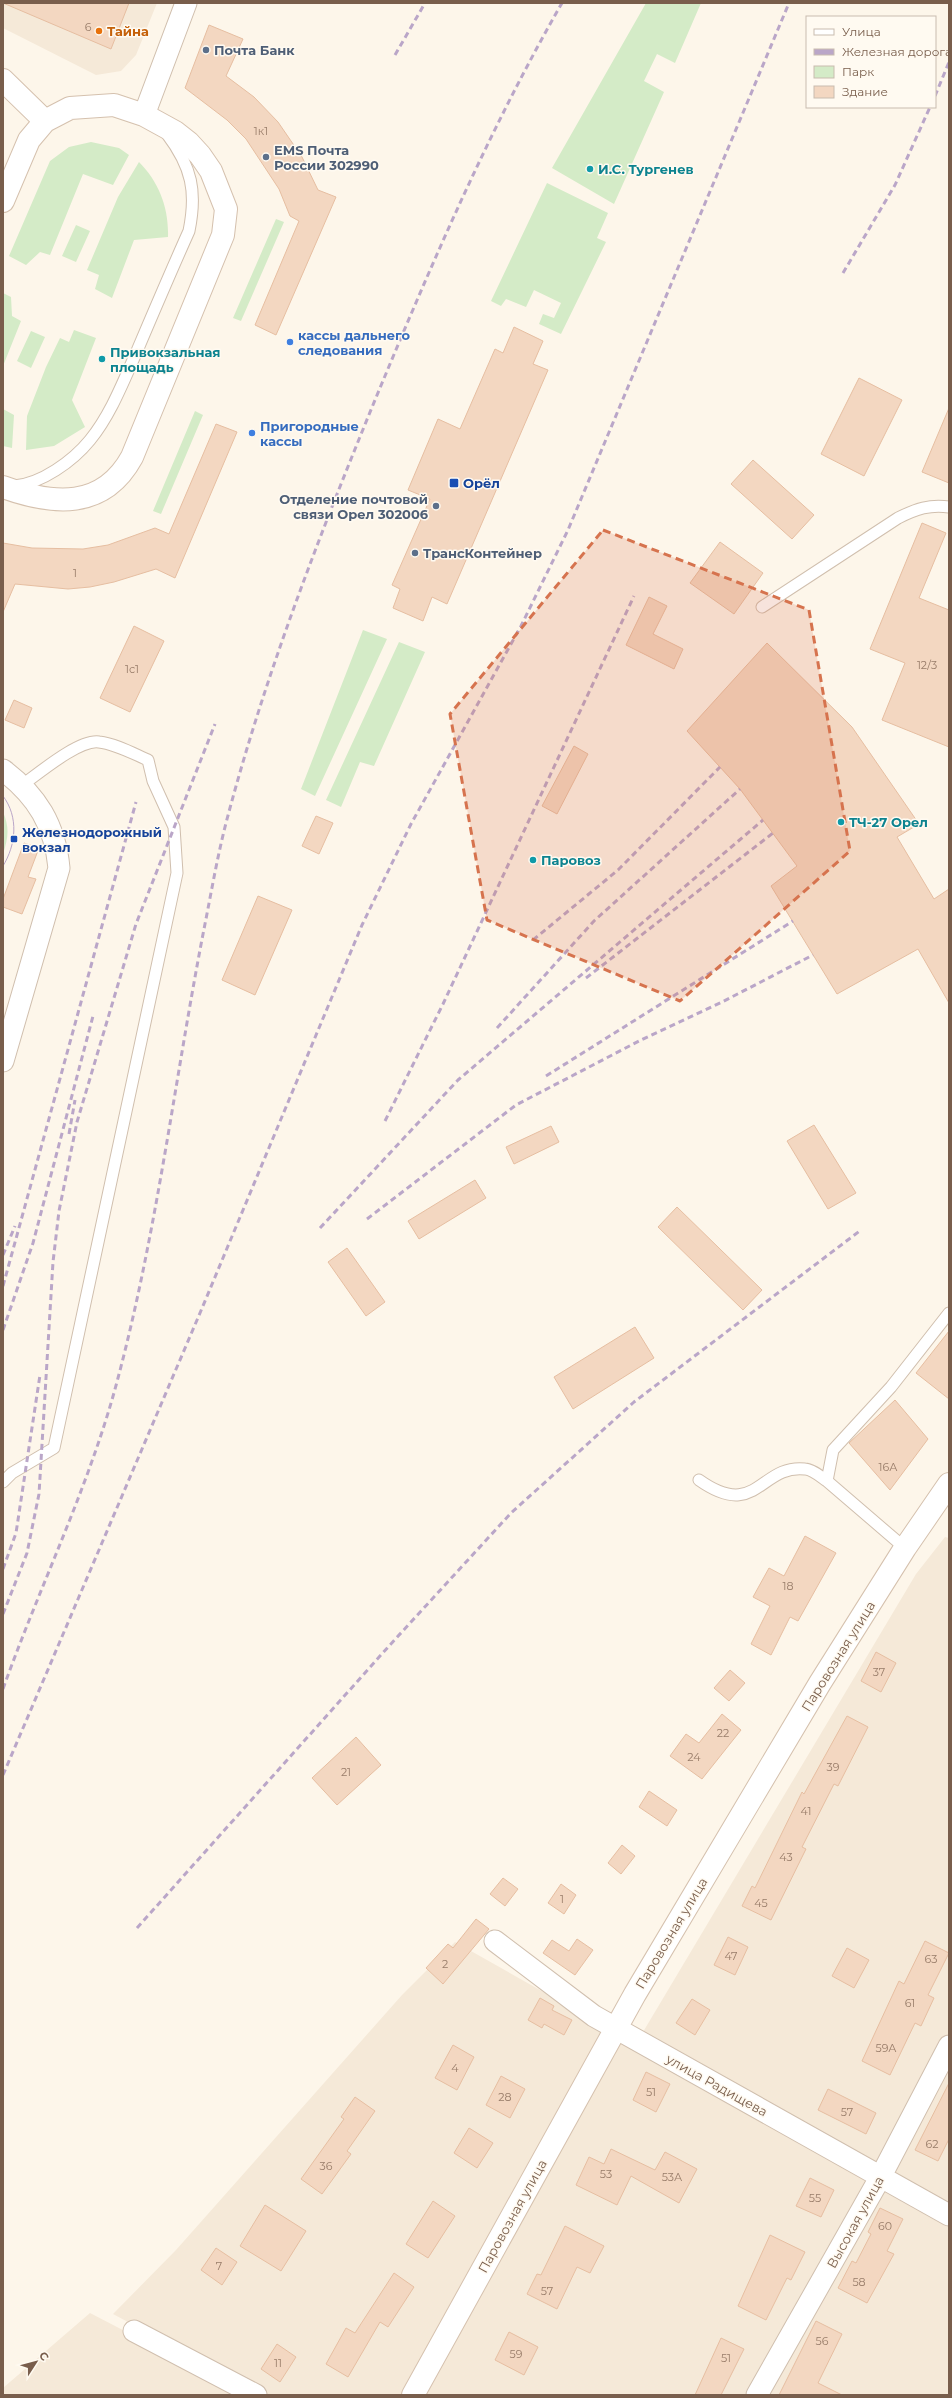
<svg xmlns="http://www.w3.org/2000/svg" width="952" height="2398" font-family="Montserrat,sans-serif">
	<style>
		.residential { fill: #f5e9d8 }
		.green { fill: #d4ebc7 }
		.building { fill: #f3d7c1; stroke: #e6bea1 }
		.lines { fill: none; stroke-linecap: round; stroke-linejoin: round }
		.lane-casing { stroke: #d0bfae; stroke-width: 13 }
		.street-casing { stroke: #d0bfae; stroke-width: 23 }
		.secondary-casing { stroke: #d5c1ae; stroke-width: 24 }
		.lane { stroke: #fff; stroke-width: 11 }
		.street { stroke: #fff; stroke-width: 21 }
		.secondary { stroke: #fff; stroke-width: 22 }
		.tram { stroke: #baa6c8; stroke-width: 1 }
		.rail { stroke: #baa6c8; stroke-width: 3; stroke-dasharray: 6 4; stroke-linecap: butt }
		.marked { fill: #d6734e; fill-opacity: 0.2; stroke: #d6734e; stroke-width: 3; stroke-dasharray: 8 5; stroke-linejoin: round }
		.food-dot { fill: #e8710a; stroke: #fffaf1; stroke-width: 1.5 }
		.service-dot { fill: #5c6f8a; stroke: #fffaf1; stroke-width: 1.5 }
		.culture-dot { fill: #0f9aa8; stroke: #fffaf1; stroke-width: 1.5 }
		.shop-dot { fill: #3f7fe0; stroke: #fffaf1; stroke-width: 1.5 }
		.transit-dot { fill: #1a4fb4; stroke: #fffaf1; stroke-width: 1.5 }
		.labels { text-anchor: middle; stroke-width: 3; stroke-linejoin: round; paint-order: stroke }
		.number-label { font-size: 11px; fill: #987c69 }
		.food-label { font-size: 13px; font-weight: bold; fill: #c56008; stroke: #fffaf1; text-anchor: start }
		.service-label { font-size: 13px; font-weight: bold; fill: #4e5e75; stroke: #fffaf1; text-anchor: start }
		.culture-label { font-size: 13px; font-weight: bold; fill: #0d838f; stroke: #fffaf1; text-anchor: start }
		.shop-label { font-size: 13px; font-weight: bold; fill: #366cbe; stroke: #fffaf1; text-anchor: start }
		.transit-label { font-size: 13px; font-weight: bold; fill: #164399; stroke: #fffaf1; text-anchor: start }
		.street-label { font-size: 13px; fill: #795e4c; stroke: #fffaf1 }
	</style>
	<rect width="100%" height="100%" fill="#fdf6ea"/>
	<path class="residential" d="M 3,3 L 157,3 L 136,55 L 121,71 L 96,75 L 3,28 Z
		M 945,1537 L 949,1538 L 949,2211 L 640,2037 L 916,1574 Z
		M 455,1942 L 949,2221 L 949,2395 L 265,2395 L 113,2314 L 176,2250 L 402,1995 Z
		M 90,2313 L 248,2395 L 3,2395 L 3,2388 Z"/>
	<path class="green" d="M 646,3 L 701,3 L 675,63 L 657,54 L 644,81 L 664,92 L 614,204 L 552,168 Z
		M 91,142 L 119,148 L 129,155 L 113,185 L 83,174 L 50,255 L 40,252 L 26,265 L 9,256 L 50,161 L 69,147 Z
		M 139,162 C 159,182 169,208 168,237 L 134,240 L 112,298 L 95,289 L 99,275 L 87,270 L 118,197 Z
		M 547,183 L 608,213 L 597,238 L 606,242 L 561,334 L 539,324 L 543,314 L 554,318 L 561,303 L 534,290 L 526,307 L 506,299 L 501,306 L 491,301 Z
		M 276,219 L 284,222 L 241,321 L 233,318 Z
		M 76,225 L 90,231 L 76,262 L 62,256 Z
		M 3,293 L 11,297 L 12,316 L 21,321 L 3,366 Z
		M 74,330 L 96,338 L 72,400 L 85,427 L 54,446 L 26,450 L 27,416 L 46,367 L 60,338 L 69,342 Z
		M 31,331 L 45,337 L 31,368 L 17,361 Z
		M 3,409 L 14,415 L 12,448 L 3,446 Z
		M 195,411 L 203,415 L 161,514 L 153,511 Z
		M 363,630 L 387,639 L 315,796 L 301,789 Z
		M 399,642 L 425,652 L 374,766 L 360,762 L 341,807 L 326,800 Z
		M 3,812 C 10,828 8,838 3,854 Z"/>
	<path class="building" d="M 3,3 L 129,3 L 111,49 Z
		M 209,25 L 243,39 L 226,76 L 254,97 L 278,122 L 302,157 L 318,190 L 336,197 L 276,335 L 255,325 L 299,221 L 290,216 L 279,189 L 246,139 L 227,120 L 185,88 Z
		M 514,327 L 543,341 L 533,364 L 548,370 L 447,604 L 432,597 L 423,621 L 393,608 L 400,589 L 392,585 L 430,499 L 408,490 L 438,419 L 460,429 L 495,349 L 503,353 Z
		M 859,378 L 902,400 L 864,476 L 821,454 Z
		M 949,408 L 949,483 L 922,472 Z
		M 216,424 L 237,432 L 175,578 L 156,569 L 114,582 L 90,587 L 68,589 L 15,584 L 3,612 L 3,543 L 32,548 L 83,549 L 108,545 L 155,528 L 169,534 Z
		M 753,460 L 814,515 L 792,539 L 731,484 Z
		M 922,523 L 946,533 L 919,598 L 949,610 L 949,747 L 882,720 L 905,663 L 870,649 Z
		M 720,542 L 763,573 L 734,614 L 690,583 Z
		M 649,597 L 667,606 L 653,634 L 683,649 L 674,669 L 626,645 Z
		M 134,626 L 164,641 L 130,712 L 100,698 Z
		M 767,643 L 852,727 L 919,824 L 897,837 L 934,899 L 949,889 L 949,1003 L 918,949 L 837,994 L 771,886 L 797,866 L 740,789 L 687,731 Z
		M 14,700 L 32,708 L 24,728 L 5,720 Z
		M 574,746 L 588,754 L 557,814 L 542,806 Z
		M 316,816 L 333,823 L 319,854 L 302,846 Z
		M 24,843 L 39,848 L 28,877 L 36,879 L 22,914 L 3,907 L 3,899 Z
		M 258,896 L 292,910 L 255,995 L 222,980 Z
		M 814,1125 L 856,1193 L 828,1209 L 787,1141 Z
		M 551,1126 L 559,1142 L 514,1164 L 506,1147 Z
		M 475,1180 L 486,1198 L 419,1239 L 408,1221 Z
		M 677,1207 L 762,1290 L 743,1310 L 658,1227 Z
		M 347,1248 L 385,1302 L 366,1316 L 328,1262 Z
		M 635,1327 L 654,1358 L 573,1409 L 554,1377 Z
		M 949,1331 L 949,1399 L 916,1373 Z
		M 895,1400 L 928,1439 L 890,1490 L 849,1443 Z
		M 805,1536 L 836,1553 L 798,1621 L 790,1617 L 771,1655 L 751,1644 L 770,1606 L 753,1597 L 769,1568 L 784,1576 Z
		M 876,1652 L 896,1663 L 881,1692 L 861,1681 Z
		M 730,1670 L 745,1683 L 729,1701 L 714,1688 Z
		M 722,1714 L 741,1730 L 702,1779 L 670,1756 L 686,1734 L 699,1743 Z
		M 847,1716 L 868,1727 L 838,1786 L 834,1784 L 802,1847 L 806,1849 L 771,1920 L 742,1906 L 752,1886 L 755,1888 L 802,1792 L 804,1794 Z
		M 356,1737 L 381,1765 L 337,1805 L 312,1778 Z
		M 649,1791 L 677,1810 L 667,1826 L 639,1807 Z
		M 622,1845 L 635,1856 L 621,1874 L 608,1863 Z
		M 503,1878 L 518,1889 L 505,1906 L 490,1894 Z
		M 561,1884 L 576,1895 L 564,1914 L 548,1903 Z
		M 476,1919 L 489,1929 L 443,1984 L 426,1968 L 448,1944 L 453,1948 Z
		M 728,1937 L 748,1947 L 735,1975 L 714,1965 Z
		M 577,1939 L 593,1950 L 575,1975 L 543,1953 L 552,1940 L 569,1951 Z
		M 925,1941 L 949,1953 L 928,1995 L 934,1998 L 921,2026 L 915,2023 L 890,2075 L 862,2061 L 899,1981 L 904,1984 Z
		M 847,1948 L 869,1960 L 854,1988 L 832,1976 Z
		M 540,1998 L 554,2006 L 552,2010 L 572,2020 L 564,2035 L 544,2024 L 542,2028 L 528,2020 Z
		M 692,1999 L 710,2010 L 695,2035 L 676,2023 Z
		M 453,2045 L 474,2057 L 457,2090 L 435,2078 Z
		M 646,2072 L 670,2084 L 656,2112 L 633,2100 Z
		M 501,2076 L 525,2089 L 510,2118 L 486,2105 Z
		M 949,2083 L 949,2139 L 938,2161 L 915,2150 Z
		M 828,2089 L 876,2113 L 866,2134 L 818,2110 Z
		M 355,2097 L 375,2111 L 347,2151 L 351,2154 L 322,2194 L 301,2179 L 344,2119 L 341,2117 Z
		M 469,2128 L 493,2143 L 477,2168 L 454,2153 Z
		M 611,2149 L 655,2170 L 665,2152 L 697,2169 L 679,2203 L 631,2176 L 617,2205 L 576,2185 L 589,2157 L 604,2164 Z
		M 810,2178 L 834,2190 L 821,2217 L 796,2206 Z
		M 433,2201 L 455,2216 L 428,2258 L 406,2244 Z
		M 265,2205 L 306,2231 L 281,2271 L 240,2246 Z
		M 880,2208 L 903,2219 L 887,2251 L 894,2254 L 867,2303 L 838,2288 L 852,2261 L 856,2263 L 871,2234 L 868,2232 Z
		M 565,2226 L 604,2246 L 590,2273 L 577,2267 L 557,2309 L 527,2294 L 537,2274 L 541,2275 Z
		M 770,2235 L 805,2252 L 791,2280 L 787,2278 L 766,2320 L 738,2306 Z
		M 216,2248 L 237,2262 L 222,2285 L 201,2270 Z
		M 394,2273 L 414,2287 L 388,2327 L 380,2322 L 348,2377 L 326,2364 L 346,2328 L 355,2333 Z
		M 816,2321 L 842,2334 L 818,2383 L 842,2395 L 779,2395 Z
		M 509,2332 L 538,2347 L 524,2375 L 495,2360 Z
		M 721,2338 L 744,2349 L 721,2395 L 695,2395 Z
		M 277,2344 L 296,2357 L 280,2382 L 261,2369 Z"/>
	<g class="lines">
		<defs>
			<path id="lane" d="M 14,486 C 41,484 73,461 90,440 C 111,414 123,382 137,351 C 154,311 171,271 189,231 C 197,192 192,167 167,134
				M 762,607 L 898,518 C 916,509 930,504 949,507
				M 699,1480 C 757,1521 760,1464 805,1469 C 812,1469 821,1477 827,1481
				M 3,1482 L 12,1473 L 54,1448 L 177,873 L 174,827 L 153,781 L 148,760 C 132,753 116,744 99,742 C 79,739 38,774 21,786
				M 905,1548 L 827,1481 L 833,1450 L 891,1387 L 949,1313"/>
			<path id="street" d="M 144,115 L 186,3
				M 3,770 C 37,796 55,825 59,868 L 3,1061
				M 495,1941 L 594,2016 L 949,2215
				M 134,2331 L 256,2395
				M 757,2395 L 881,2176 L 949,2046"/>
			<path id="secondary" d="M 3,80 L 45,121
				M 3,201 L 29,140 L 45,121 L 70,108 L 114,105 L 144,115 L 175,132 L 189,143 L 200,155 L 211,171 L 226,209 L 223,235 L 132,457 C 103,510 53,505 3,487
				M 413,2395 L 635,1994 L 820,1683 L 905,1548 L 949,1484"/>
		</defs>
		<use href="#lane" class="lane-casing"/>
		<use href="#street" class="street-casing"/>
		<use href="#secondary" class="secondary-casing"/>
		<use href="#lane" class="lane"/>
		<use href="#street" class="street"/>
		<use href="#secondary" class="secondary"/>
		<path class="tram" d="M 3,796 C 19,817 16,845 3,866"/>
		<path class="rail" d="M 395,55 L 425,3
			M 935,96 L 949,62
			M 843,273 L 895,185 L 930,107
			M 533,940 L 618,870 L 720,767
			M 586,978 L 773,833
			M 497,1028 L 594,921 L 740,789
			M 546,1076 L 793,921
			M 385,1121 L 443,1004 L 634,596
			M 69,1134 L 75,1100
			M 367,1219 L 516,1105 L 641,1040 L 722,1002 L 813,955
			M 320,1228 L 458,1080 L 763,820
			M 3,1255 L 15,1226
			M 3,1286 L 136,802
			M 3,1330 L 33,1243 L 93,1016
			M 3,1569 L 16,1533 L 40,1375
			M 3,1614 L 27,1553 L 39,1494 L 53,1262 L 59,1211 L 77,1122 L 136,924 L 215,724
			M 3,1689 C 40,1585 90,1485 118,1378 C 157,1231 175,1078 204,929 C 211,894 217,858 226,823 C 264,678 318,539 375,400 C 431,265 489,130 562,3
			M 3,1775 L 200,1313 L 362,925 L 411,824 L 521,626 L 568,530 L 789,3
			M 137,1928 L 389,1646 L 511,1513 L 634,1402 L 861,1230"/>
	</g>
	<path class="marked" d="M 603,530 L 809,610 L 850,851 L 680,1001 L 487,920 L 450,714 Z"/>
	<circle class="food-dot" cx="99" cy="31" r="4"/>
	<g class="service-dot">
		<circle cx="206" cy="50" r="4"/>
		<circle cx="266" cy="157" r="4"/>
		<circle cx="436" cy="506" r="4"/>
		<circle cx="415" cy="553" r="4"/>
	</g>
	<g class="culture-dot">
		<circle cx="590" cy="169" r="4"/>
		<circle cx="102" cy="359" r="4"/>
		<circle cx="841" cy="822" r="4"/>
		<circle cx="533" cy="860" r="4"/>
	</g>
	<g class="shop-dot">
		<circle cx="290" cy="342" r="4"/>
		<circle cx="252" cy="433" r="4"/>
	</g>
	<g class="transit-dot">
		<rect x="449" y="478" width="10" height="10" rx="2"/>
		<rect x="10" y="835" width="8" height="8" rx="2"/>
	</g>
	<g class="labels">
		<g class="number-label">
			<text x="88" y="31">6</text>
			<text x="261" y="135">1к1</text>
			<text x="75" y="577">1</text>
			<text x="927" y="669">12/3</text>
			<text x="132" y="673">1с1</text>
			<text x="888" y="1471">16А</text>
			<text x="788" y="1590">18</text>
			<text x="879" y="1676">37</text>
			<text x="723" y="1737">22</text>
			<text x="694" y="1761">24</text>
			<text x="833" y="1771">39</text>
			<text x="346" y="1776">21</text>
			<text x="806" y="1815">41</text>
			<text x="786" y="1861">43</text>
			<text x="562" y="1903">1</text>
			<text x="761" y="1907">45</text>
			<text x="731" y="1960">47</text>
			<text x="931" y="1963">63</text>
			<text x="445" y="1968">2</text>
			<text x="910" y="2007">61</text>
			<text x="886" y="2052">59А</text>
			<text x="455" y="2072">4</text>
			<text x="651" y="2096">51</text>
			<text x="505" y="2101">28</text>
			<text x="847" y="2116">57</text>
			<text x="932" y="2148">62</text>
			<text x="326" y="2170">36</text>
			<text x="606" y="2178">53</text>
			<text x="672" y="2181">53А</text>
			<text x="815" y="2202">55</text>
			<text x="885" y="2230">60</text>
			<text x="219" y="2270">7</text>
			<text x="859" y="2286">58</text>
			<text x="547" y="2295">57</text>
			<text x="822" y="2345">56</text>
			<text x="516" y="2358">59</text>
			<text x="726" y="2362">51</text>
			<text x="278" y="2367">11</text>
		</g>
		<g class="food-label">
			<text x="107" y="36">Тайна</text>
		</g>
		<g class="service-label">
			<text x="214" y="55">Почта Банк</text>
			<text x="274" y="155">EMS Почта<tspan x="274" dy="15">России 302990</tspan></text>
			<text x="428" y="504" text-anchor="end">Отделение почтовой<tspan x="428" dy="15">связи Орел 302006</tspan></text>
			<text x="423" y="558">ТрансКонтейнер</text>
		</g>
		<g class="culture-label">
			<text x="598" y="174">И.С. Тургенев</text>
			<text x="110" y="357">Привокзальная<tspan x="110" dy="15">площадь</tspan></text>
			<text x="849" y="827">ТЧ-27 Орел</text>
			<text x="541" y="865">Паровоз</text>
		</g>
		<g class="shop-label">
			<text x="298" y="340">кассы дальнего<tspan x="298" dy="15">следования</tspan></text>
			<text x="260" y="431">Пригородные<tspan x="260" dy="15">кассы</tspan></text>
		</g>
		<g class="transit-label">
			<text x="463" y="488">Орёл</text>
			<text x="22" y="837">Железнодорожный<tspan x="22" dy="15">вокзал</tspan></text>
		</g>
		<g class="street-label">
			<text transform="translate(838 1656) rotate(-58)" y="5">Паровозная улица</text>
			<text transform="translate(671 1933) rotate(-59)" y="5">Паровозная улица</text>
			<text transform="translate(717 2085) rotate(29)" y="5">улица Радищева</text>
			<text transform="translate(512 2216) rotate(-61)" y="5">Паровозная улица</text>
			<text transform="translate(855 2222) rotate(-61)" y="5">Высокая улица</text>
		</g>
	</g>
	<rect width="952" height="2398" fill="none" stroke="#795e4c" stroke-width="8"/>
	<rect x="806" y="16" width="130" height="92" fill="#fffaf1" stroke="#c9bcaf"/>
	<rect x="814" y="29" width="20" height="6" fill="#ffffff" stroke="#c9bcaf"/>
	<text x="842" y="36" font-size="12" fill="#795e4c">Улица</text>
	<rect x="814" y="49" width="20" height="6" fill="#baa6c8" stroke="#c9bcaf"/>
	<text x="842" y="56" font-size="12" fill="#795e4c">Железная дорога</text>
	<rect x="814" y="66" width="20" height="12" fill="#d4ebc7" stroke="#c9bcaf"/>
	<text x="842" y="76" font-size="12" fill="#795e4c">Парк</text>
	<rect x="814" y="86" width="20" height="12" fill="#f3d7c1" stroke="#c9bcaf"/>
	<text x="842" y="96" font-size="12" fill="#795e4c">Здание</text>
	<g transform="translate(36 2362) rotate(54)" stroke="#fffaf1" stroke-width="3" paint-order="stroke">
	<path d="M0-3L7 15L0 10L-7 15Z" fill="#795e4c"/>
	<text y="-6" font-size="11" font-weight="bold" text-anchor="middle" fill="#795e4c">С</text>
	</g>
</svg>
